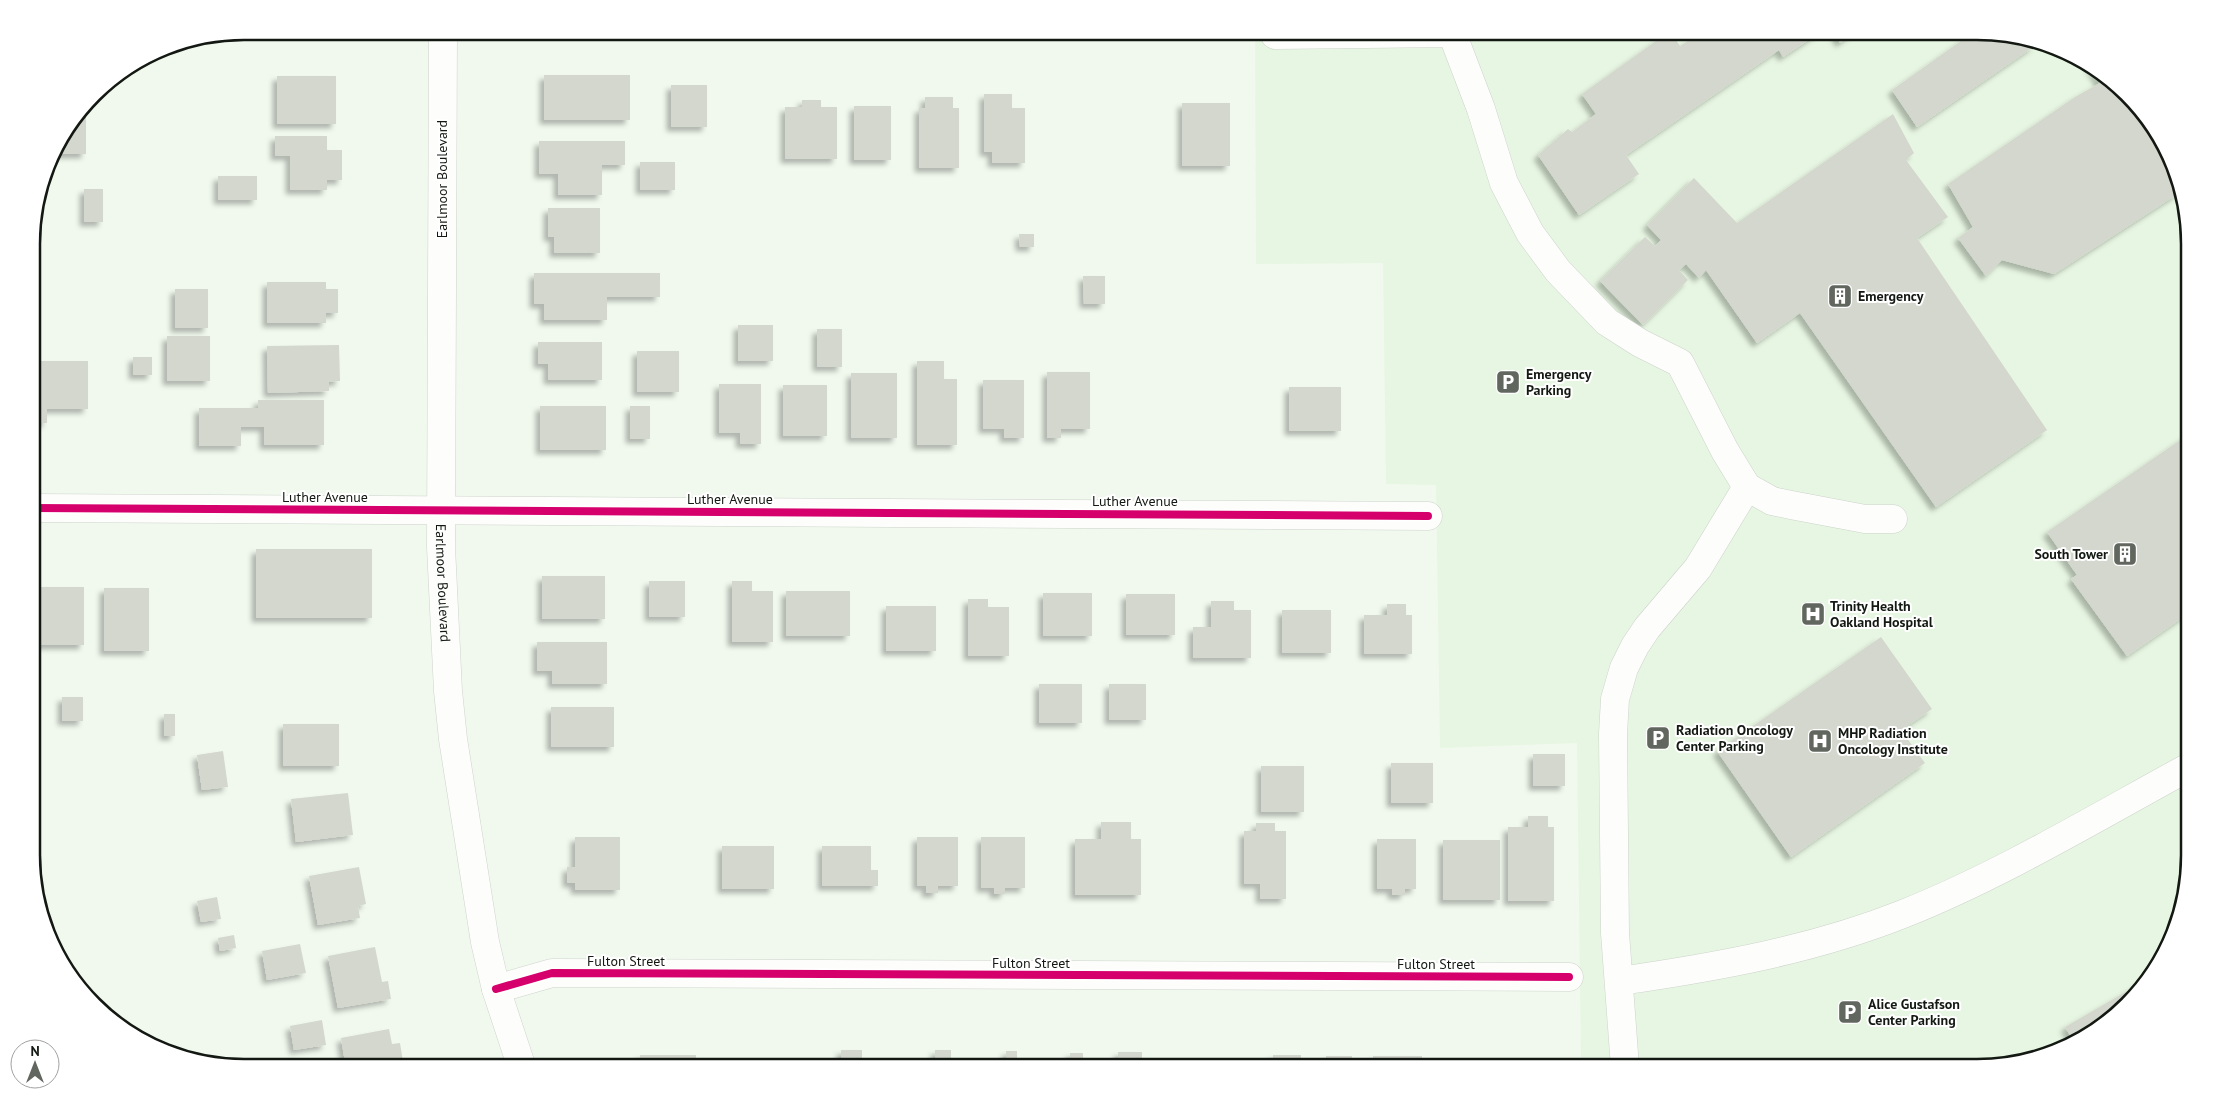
<svg xmlns="http://www.w3.org/2000/svg" width="2221" height="1099" font-family="'PT Sans',sans-serif">
	<style>
		.built { fill: #e7f6e2 }
		.building { fill: #d4d7ce; filter: url(#shadow) }
		.lines { fill: none; stroke-linecap: round; stroke-linejoin: round }
		.minor-casing { stroke: #cdd3cb; stroke-width: 29 }
		.minor { stroke: #fdfefc; stroke-width: 28 }
		.cycleway-casing { stroke: #fff; stroke-width: 11 }
		.cycleway { stroke: #d6006c; stroke-width: 8 }
		.labels { text-anchor: middle; stroke-width: 4; stroke-linejoin: round; paint-order: stroke }
		.street-label { font-size: 14px; fill: #131912; stroke: #fff }
		.poi-label { font-size: 14px; font-weight: bold; fill: #131912; stroke: #fff; text-anchor: start }
		.rim { fill: none; stroke: #131912; stroke-width: 2.5 }
	</style>
	<defs>
		<filter id="shadow"><feDropShadow dx="-4.5" dy="4.5" stdDeviation="2.5" flood-color="#0004"/></filter>
	</defs>
	<rect width="100%" height="100%" fill="#f1f9ee"/>
	<path class="built" d="M 1255,31 L 1977,31 L 2071,53 L 2117,84 L 2154,125 L 2188,216 L 2190,855 L 2168,949 L 2137,995 L 2096,1032 L 2046,1056 L 1991,1067 L 1581,1067 L 1577,743 L 1440,748 L 1436,485 L 1386,484 L 1383,263 L 1256,264 Z"/>
	<path class="building" d="M 1670,31 L 1680,46 L 1696,36 L 1693,31 L 1822,31 L 1783,57 L 1779,50 L 1626,155 L 1639,174 L 1579,215 L 1538,155 L 1568,129 L 1572,132 L 1596,114 L 1582,94 Z
		M 1834,31 L 1857,31 L 1840,43 Z
		M 1975,31 L 2036,45 L 1917,127 L 1892,90 Z
		M 2089,65 L 2117,84 L 2154,125 L 2179,193 L 2054,274 L 2002,260 L 1986,276 L 1958,238 L 1973,227 L 1948,184 L 2075,97 L 2100,83 Z
		M 544,75 L 630,75 L 630,120 L 544,120 Z
		M 277,76 L 336,76 L 336,124 L 277,124 Z
		M 671,85 L 707,85 L 707,127 L 671,127 Z
		M 984,94 L 1012,94 L 1012,108 L 1025,108 L 1025,163 L 992,163 L 992,152 L 984,152 Z
		M 925,97 L 953,97 L 953,108 L 959,108 L 959,168 L 919,168 L 919,108 L 925,108 Z
		M 802,100 L 821,100 L 821,107 L 837,107 L 837,159 L 785,159 L 785,107 L 802,107 Z
		M 1182,103 L 1230,103 L 1230,166 L 1182,166 Z
		M 854,106 L 891,106 L 891,160 L 854,160 Z
		M 86,107 L 86,154 L 52,154 L 53,150 Z
		M 1893,114 L 1914,153 L 1906,160 L 1948,217 L 1917,238 L 2047,430 L 1936,507 L 1800,313 L 1757,343 L 1706,270 L 1699,278 L 1686,264 L 1679,270 L 1688,280 L 1643,325 L 1600,281 L 1645,237 L 1655,246 L 1661,240 L 1647,225 L 1694,178 L 1737,223 Z
		M 275,136 L 327,136 L 327,150 L 342,150 L 342,180 L 327,180 L 327,190 L 290,190 L 290,156 L 275,156 Z
		M 539,141 L 625,141 L 625,165 L 602,165 L 602,195 L 558,195 L 558,174 L 539,174 Z
		M 640,162 L 675,162 L 675,190 L 640,190 Z
		M 218,176 L 257,176 L 257,200 L 218,200 Z
		M 84,189 L 103,189 L 103,222 L 84,222 Z
		M 39,206 L 39,239 L 32,239 L 32,230 Z
		M 548,208 L 600,208 L 600,253 L 554,253 L 554,237 L 548,237 Z
		M 1019,234 L 1034,234 L 1034,247 L 1020,247 Z
		M 534,273 L 660,273 L 660,297 L 607,297 L 607,320 L 544,320 L 544,304 L 534,304 Z
		M 1083,276 L 1105,276 L 1105,304 L 1084,304 Z
		M 267,282 L 326,282 L 326,289 L 338,289 L 338,313 L 326,313 L 326,323 L 267,323 Z
		M 175,289 L 208,289 L 208,328 L 175,328 Z
		M 738,325 L 773,325 L 773,361 L 738,361 Z
		M 817,329 L 842,329 L 842,367 L 817,367 Z
		M 167,336 L 210,336 L 210,381 L 167,381 Z
		M 538,342 L 602,342 L 602,380 L 548,380 L 548,364 L 538,364 Z
		M 339,345 L 340,381 L 329,382 L 329,391 L 268,393 L 267,346 Z
		M 637,351 L 679,351 L 679,392 L 637,392 Z
		M 133,357 L 152,357 L 152,375 L 133,375 Z
		M 32,361 L 88,361 L 88,409 L 47,409 L 47,423 L 32,423 Z
		M 917,361 L 944,361 L 944,379 L 957,379 L 957,445 L 917,445 Z
		M 1047,372 L 1090,372 L 1090,429 L 1061,429 L 1061,438 L 1047,438 Z
		M 851,373 L 897,373 L 897,438 L 851,438 Z
		M 983,380 L 1024,380 L 1024,438 L 1004,438 L 1004,429 L 983,429 Z
		M 719,384 L 761,384 L 761,444 L 740,444 L 740,433 L 719,433 Z
		M 783,385 L 827,385 L 827,436 L 783,436 Z
		M 1289,387 L 1341,387 L 1341,431 L 1289,431 Z
		M 258,400 L 324,400 L 324,445 L 264,445 L 264,427 L 241,427 L 241,446 L 199,446 L 199,408 L 258,408 Z
		M 540,406 L 606,406 L 606,450 L 540,450 Z
		M 630,406 L 650,406 L 650,439 L 630,439 Z
		M 2189,434 L 2189,613 L 2127,656 L 2071,579 L 2077,575 L 2047,532 Z
		M 256,549 L 372,549 L 372,618 L 256,618 Z
		M 542,576 L 605,576 L 605,619 L 542,619 Z
		M 649,581 L 685,581 L 685,617 L 649,617 Z
		M 732,581 L 752,581 L 752,591 L 773,591 L 773,642 L 732,642 Z
		M 34,587 L 84,587 L 84,645 L 34,645 Z
		M 104,588 L 149,588 L 149,651 L 104,651 Z
		M 786,591 L 850,591 L 850,636 L 786,636 Z
		M 1043,593 L 1092,593 L 1092,636 L 1043,636 Z
		M 1126,594 L 1175,594 L 1175,635 L 1126,635 Z
		M 968,599 L 988,599 L 988,607 L 1009,607 L 1009,656 L 968,656 Z
		M 1211,601 L 1234,601 L 1234,610 L 1251,610 L 1251,658 L 1193,658 L 1193,627 L 1211,627 Z
		M 1387,604 L 1406,604 L 1406,615 L 1412,615 L 1412,654 L 1364,654 L 1364,615 L 1387,615 Z
		M 886,606 L 936,606 L 936,651 L 886,651 Z
		M 1282,610 L 1331,610 L 1331,653 L 1282,653 Z
		M 1881,637 L 1932,709 L 1901,730 L 1925,763 L 1791,857 L 1717,751 Z
		M 537,642 L 607,642 L 607,684 L 552,684 L 552,671 L 537,671 Z
		M 1039,684 L 1082,684 L 1082,723 L 1039,723 Z
		M 1109,684 L 1146,684 L 1146,720 L 1109,720 Z
		M 62,697 L 83,697 L 83,721 L 62,721 Z
		M 551,707 L 614,707 L 614,747 L 551,747 Z
		M 164,714 L 175,714 L 175,736 L 164,736 Z
		M 283,724 L 339,724 L 339,766 L 283,766 Z
		M 223,751 L 228,787 L 202,790 L 197,755 Z
		M 1533,754 L 1565,754 L 1565,786 L 1533,786 Z
		M 1391,763 L 1433,763 L 1433,803 L 1391,803 Z
		M 1261,766 L 1304,766 L 1304,812 L 1261,812 Z
		M 348,793 L 353,835 L 296,842 L 291,799 Z
		M 1528,816 L 1548,816 L 1548,827 L 1554,827 L 1554,901 L 1508,901 L 1508,827 L 1528,827 Z
		M 1101,822 L 1131,822 L 1131,839 L 1141,839 L 1141,895 L 1075,895 L 1075,839 L 1101,839 Z
		M 1256,823 L 1275,823 L 1275,831 L 1286,831 L 1286,899 L 1260,899 L 1260,884 L 1244,884 L 1244,831 L 1256,831 Z
		M 575,837 L 620,837 L 620,890 L 575,890 L 575,883 L 567,883 L 567,867 L 575,867 Z
		M 917,837 L 958,837 L 958,886 L 938,886 L 938,893 L 926,893 L 926,886 L 917,886 Z
		M 981,837 L 1025,837 L 1025,888 L 1005,888 L 1005,894 L 994,894 L 994,888 L 981,888 Z
		M 1377,839 L 1416,839 L 1416,889 L 1405,889 L 1405,895 L 1392,895 L 1392,889 L 1377,889 Z
		M 1443,840 L 1500,840 L 1500,900 L 1443,900 Z
		M 722,846 L 774,846 L 774,889 L 722,889 Z
		M 822,846 L 871,846 L 871,870 L 878,870 L 878,886 L 822,886 Z
		M 359,867 L 366,904 L 358,906 L 360,918 L 318,925 L 309,876 Z
		M 217,897 L 221,919 L 201,922 L 197,901 Z
		M 234,935 L 236,948 L 220,951 L 218,938 Z
		M 300,944 L 306,973 L 267,980 L 262,951 Z
		M 375,947 L 382,982 L 388,981 L 391,999 L 338,1008 L 328,956 Z
		M 2148,979 L 2137,995 L 2096,1032 L 2074,1042 L 2065,1027 Z
		M 322,1020 L 326,1045 L 294,1050 L 290,1026 Z
		M 389,1029 L 392,1044 L 400,1043 L 404,1068 L 346,1068 L 341,1038 Z
		M 841,1050 L 862,1050 L 862,1060 L 887,1060 L 887,1068 L 841,1068 Z
		M 935,1050 L 951,1050 L 951,1059 L 964,1059 L 964,1068 L 923,1068 L 923,1059 L 935,1059 Z
		M 1006,1051 L 1017,1051 L 1017,1058 L 1027,1058 L 1027,1068 L 988,1068 L 988,1058 L 1006,1058 Z
		M 1118,1052 L 1142,1052 L 1142,1060 L 1160,1060 L 1160,1068 L 1118,1068 Z
		M 1070,1053 L 1083,1053 L 1083,1059 L 1096,1059 L 1096,1068 L 1054,1068 L 1054,1059 L 1070,1059 Z
		M 640,1055 L 696,1055 L 696,1068 L 640,1068 Z
		M 1273,1055 L 1301,1055 L 1301,1062 L 1326,1062 L 1326,1056 L 1352,1056 L 1352,1067 L 1273,1067 Z
		M 1373,1056 L 1422,1056 L 1422,1067 L 1373,1067 Z
		M 705,1059 L 730,1059 L 730,1068 L 705,1068 Z
		M 1206,1065 L 1256,1065 L 1256,1067 L 1206,1068 Z"/>
	<g class="lines">
		<defs>
			<g id="minor">
				<path id="s1" d="M 443,31 L 441,547 L 448,691 L 453,739 L 485,942 L 496,989 L 522,1068"/>
				<path d="M 1275,35 L 1452,33 L 1481,109 L 1504,183 L 1530,233 L 1558,271 L 1607,322 L 1640,343 L 1680,363 L 1725,451 L 1747,487 L 1772,501 L 1791,505 L 1865,519 L 1893,519"/>
				<path d="M 32,508 L 1428,516"/>
				<path d="M 1620,981 C 1717,967 1812,950 1903,914 C 2001,875 2097,817 2189,767"/>
				<path d="M 496,989 L 552,973 L 1569,977"/>
				<path d="M 1625,1067 L 1615,933 L 1613,734 L 1615,699 L 1624,668 L 1635,646 L 1647,628 L 1698,568 L 1747,487"/>
			</g>
		</defs>
		<use href="#minor" class="minor-casing"/>
		<use href="#minor" class="minor"/>
		<defs>
			<path id="cycleway" d="M 32,508 L 1428,516
				M 496,989 L 552,973 L 1569,977"/>
		</defs>
		<use href="#cycleway" class="cycleway-casing"/>
		<use href="#cycleway" class="cycleway"/>
	</g>
	<defs>
		<symbol id="building-square" viewBox="-11 -11 22 22"><rect x="-9" y="-9" width="18" height="18" rx="4" fill="#61675f" stroke="#fff"/><path d="M-4-6H4V6H1V3H-1V6H-4ZM-2.5-4.3h1.7v1.8h-1.7ZM.8-4.3h1.7v1.8H.8ZM-2.5-1h1.7V.8h-1.7ZM.8-1h1.7V.8H.8Z" fill="#fff"/></symbol>
		<symbol id="parking-square" viewBox="-11 -11 22 22"><rect x="-9" y="-9" width="18" height="18" rx="4" fill="#61675f" stroke="#fff"/><path d="M-3.5-5.5H1a3.5 3.5 0 0 1 0 7H-1V5.5H-3.5ZM-1-3.4V-.6H.8a1.4 1.4 0 0 0 0-2.8Z" fill="#fff"/></symbol>
		<symbol id="hospital-square" viewBox="-11 -11 22 22"><rect x="-9" y="-9" width="18" height="18" rx="4" fill="#61675f" stroke="#fff"/><path d="M-5-5h3v3.5h4V-5h3V5h-3V1.5h-4V5h-3Z" fill="#fff"/></symbol>
	</defs>
	<g fill-rule="evenodd">
		<use href="#building-square" x="1826" y="282" width="28" height="28"/>
		<use href="#parking-square" x="1494" y="368" width="28" height="28"/>
		<use href="#building-square" x="2111" y="540" width="28" height="28"/>
		<use href="#hospital-square" x="1799" y="600" width="28" height="28"/>
		<use href="#parking-square" x="1644" y="724" width="28" height="28"/>
		<use href="#hospital-square" x="1806" y="727" width="28" height="28"/>
		<use href="#parking-square" x="1836" y="998" width="28" height="28"/>
	</g>
	<g class="labels">
		<g class="street-label">
			<text transform="translate(442 179) rotate(-90)" y="5">Earlmoor Boulevard</text>
			<text x="325" y="502">Luther Avenue</text>
			<text x="730" y="504">Luther Avenue</text>
			<text x="1135" y="506">Luther Avenue</text>
			<text dy="5" stroke="none"><textPath href="#s1" startOffset="552">Earlmoor Boulevard</textPath></text>
			<text x="626" y="966">Fulton Street</text>
			<text x="1031" y="968">Fulton Street</text>
			<text x="1436" y="969">Fulton Street</text>
		</g>
		<g class="poi-label">
			<text x="1858" y="301">Emergency</text>
			<text x="1526" y="379">Emergency<tspan x="1526" dy="16">Parking</tspan></text>
			<text x="2108" y="559" text-anchor="end">South Tower</text>
			<text x="1830" y="611">Trinity Health<tspan x="1830" dy="16">Oakland Hospital</tspan></text>
			<text x="1676" y="735">Radiation Oncology<tspan x="1676" dy="16">Center Parking</tspan></text>
			<text x="1838" y="738">MHP Radiation<tspan x="1838" dy="16">Oncology Institute</tspan></text>
			<text x="1868" y="1009">Alice Gustafson<tspan x="1868" dy="16">Center Parking</tspan></text>
		</g>
	</g>
	<path d="M0 0H2221V1099H0ZM244 40H1977A204 204 0 0 1 2181 244V855A204 204 0 0 1 1977 1059H244A204 204 0 0 1 40 855V244A204 204 0 0 1 244 40Z" fill="#fff" fill-rule="evenodd"/>
	<path class="rim" d="M244 40H1977A204 204 0 0 1 2181 244V855A204 204 0 0 1 1977 1059H244A204 204 0 0 1 40 855V244A204 204 0 0 1 244 40Z"/>
	<g transform="translate(35 1064)"><circle r="24" fill="#ffffff" stroke="#a1a3a0"/>
	<path d="M0-4L9 19L0 12L-9 19Z" fill="#61675f"/>
	<text y="-8" font-size="14" font-weight="bold" text-anchor="middle" fill="#131912">N</text>
	</g>
</svg>
